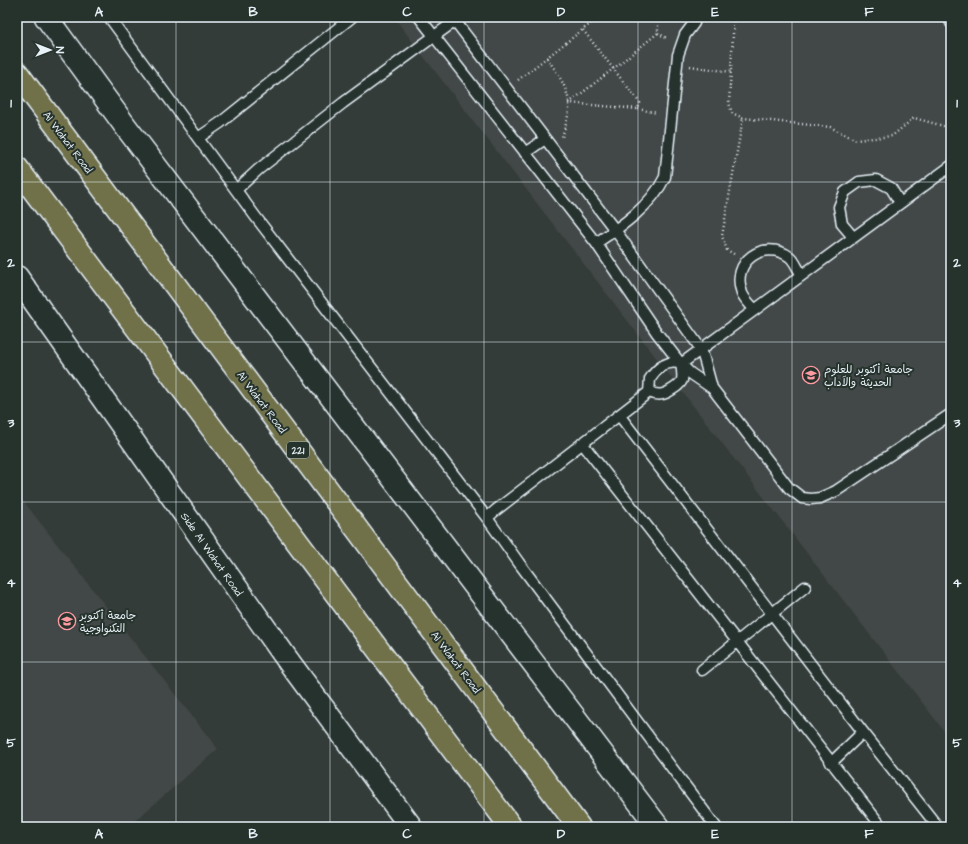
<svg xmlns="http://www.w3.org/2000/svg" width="968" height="844" font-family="'Architects Daughter','Playpen Sans Arabic',sans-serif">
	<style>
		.built { fill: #434646 }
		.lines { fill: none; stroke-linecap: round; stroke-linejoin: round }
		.lane-casing { stroke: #e8f1f8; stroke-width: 13 }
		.secondary-casing { stroke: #e8f1f8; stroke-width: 25 }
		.highway-casing { stroke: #e8f1f8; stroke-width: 25 }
		.path { stroke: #e8f1f8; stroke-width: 2.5; stroke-dasharray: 1 3; stroke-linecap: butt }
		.lane { stroke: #26332d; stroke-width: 10 }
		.secondary { stroke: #26332d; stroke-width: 22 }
		.highway { stroke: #6f714a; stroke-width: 22 }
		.grid { fill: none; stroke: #e8f1f8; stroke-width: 1; stroke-opacity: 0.55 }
		.labels { text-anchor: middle; stroke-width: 4; stroke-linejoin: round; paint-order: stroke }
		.shield { fill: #26332d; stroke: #aeb8bb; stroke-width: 1 }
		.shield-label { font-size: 10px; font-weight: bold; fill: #e8f1f8 }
		.street-label { font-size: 11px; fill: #e8f1f8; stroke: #26332d }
		.poi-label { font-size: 11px; fill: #e8f1f8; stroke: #26332d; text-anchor: start }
		.neatline { fill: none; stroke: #e8f1f8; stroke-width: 1.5 }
		.grid-label { font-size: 13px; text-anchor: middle; font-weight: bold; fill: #e8f1f8 }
	</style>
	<rect width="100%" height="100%" fill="#333c38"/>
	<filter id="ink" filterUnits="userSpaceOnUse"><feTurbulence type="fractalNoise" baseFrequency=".025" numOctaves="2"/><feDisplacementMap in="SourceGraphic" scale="8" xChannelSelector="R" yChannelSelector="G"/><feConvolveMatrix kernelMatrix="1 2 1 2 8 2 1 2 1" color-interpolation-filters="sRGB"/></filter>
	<g filter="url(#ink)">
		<path class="built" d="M 394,17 L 951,17 L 951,740 L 417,48 Z
			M 17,493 L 218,749 L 128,827 L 17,827 Z"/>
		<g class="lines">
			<defs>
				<path id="lane" d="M 109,17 L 255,216 L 487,518 L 519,563 L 716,827
					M 419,17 L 596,243 L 657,333 L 681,364 L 690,373 L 712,388 L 789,488 L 802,498 L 811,499 L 820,498 L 836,491 L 951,414
					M 452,17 L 615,230 L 701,349 L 705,362 L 712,388
					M 949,17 L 951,23
					M 198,138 L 220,123 L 352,17
					M 525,153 L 545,139
					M 236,190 L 259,169 L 343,103 L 455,21
					M 853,237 L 842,224 L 839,207 L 845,192 L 859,182 L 876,180 L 891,188 L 900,203
					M 596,243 C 622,226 651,206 665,177 L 678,55 L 685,35 L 694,23 L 696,17
					M 755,310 C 751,305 744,299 742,293 C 730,262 764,238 790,257 C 795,261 798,270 802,275
					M 681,364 L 951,166
					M 649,392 C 660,397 666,394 676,387 C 678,385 681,383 682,380 C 683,375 682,369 681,364
					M 649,392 L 650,379 C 657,368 668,359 681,364
					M 619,415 L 863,732 L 938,827
					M 582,443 L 882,827
					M 487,518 L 496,510 L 649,392
					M 702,670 L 805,587
					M 831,763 L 863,732"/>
				<path id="secondary" d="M 46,17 L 126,127 L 658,827
					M 17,277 L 289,662 L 411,827"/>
				<path id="highway" d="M 17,73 L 579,827
					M 17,168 L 511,827"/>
			</defs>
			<use href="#lane" class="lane-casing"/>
			<use href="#secondary" class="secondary-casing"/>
			<use href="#highway" class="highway-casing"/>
			<path class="path" d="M 734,17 L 729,103 L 732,113 L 743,118 L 830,127 L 856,140 L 892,136 L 914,118 L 951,128
				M 583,30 L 640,103 L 638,109 L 569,103 L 613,69 L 658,33 L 658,17
				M 658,33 L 668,39
				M 547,58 C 556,71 567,86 569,103 C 570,114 565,126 562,137
				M 690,66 L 731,72
				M 518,80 L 599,17
				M 638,109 L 657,113
				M 734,254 L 727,250 L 722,236 L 743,118"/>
			<use href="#lane" class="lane"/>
			<use href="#secondary" class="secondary"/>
			<use href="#highway" class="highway"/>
		</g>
	</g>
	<path class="grid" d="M 176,17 L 176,827M 330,17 L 330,827M 484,17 L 484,827M 638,17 L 638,827M 792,17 L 792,827M 17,182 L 951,182M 17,342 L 951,342M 17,502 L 951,502M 17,662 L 951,662"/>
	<defs>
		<symbol id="university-ring" viewBox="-11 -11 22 22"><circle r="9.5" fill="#26332d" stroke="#ff9aa2" stroke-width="1.5"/><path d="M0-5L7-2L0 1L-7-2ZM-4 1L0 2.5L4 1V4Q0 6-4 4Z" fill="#ff9aa2"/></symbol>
	</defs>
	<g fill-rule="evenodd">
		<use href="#university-ring" x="801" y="365" width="20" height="20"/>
		<use href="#university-ring" x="57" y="611" width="20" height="20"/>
	</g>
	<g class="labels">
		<rect class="shield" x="287" y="442" width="22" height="16" rx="3"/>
		<g class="shield-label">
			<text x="298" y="454">221</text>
		</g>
		<g class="street-label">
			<text transform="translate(68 142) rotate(53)" y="4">Al Wahat Road</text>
			<text transform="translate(262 402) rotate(53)" y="4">Al Wahat Road</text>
			<text transform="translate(212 554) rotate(55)" y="4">Side Al Wahat Road</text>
			<text transform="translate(456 662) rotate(53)" y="4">Al Wahat Road</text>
		</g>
		<g class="poi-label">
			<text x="824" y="373">جامعة أكتوبر للعلوم<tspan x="824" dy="13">الحديثة والآداب</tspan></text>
			<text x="80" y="619">جامعة أكتوبر<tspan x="80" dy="13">التكنواوجية</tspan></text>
		</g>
	</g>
	<rect width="968" height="844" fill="none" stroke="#26332d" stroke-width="44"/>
	<g transform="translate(50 50) rotate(90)" stroke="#26332d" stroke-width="3" paint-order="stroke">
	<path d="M0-3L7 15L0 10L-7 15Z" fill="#e8f1f8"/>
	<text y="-6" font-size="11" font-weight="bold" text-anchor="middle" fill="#e8f1f8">N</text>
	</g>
	<rect x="22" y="22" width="924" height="800" class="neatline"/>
	<g class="grid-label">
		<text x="99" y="16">A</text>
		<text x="253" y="16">B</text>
		<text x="407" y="16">C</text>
		<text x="561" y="16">D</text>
		<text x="715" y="16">E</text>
		<text x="869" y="16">F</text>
		<text x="11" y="107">1</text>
		<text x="957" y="107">1</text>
		<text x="11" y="267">2</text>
		<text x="957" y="267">2</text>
		<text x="11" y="427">3</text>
		<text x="957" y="427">3</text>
		<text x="11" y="587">4</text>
		<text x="957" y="587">4</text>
		<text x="11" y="747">5</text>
		<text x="957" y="747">5</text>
		<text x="99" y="838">A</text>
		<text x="253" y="838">B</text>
		<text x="407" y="838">C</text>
		<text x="561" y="838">D</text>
		<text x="715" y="838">E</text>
		<text x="869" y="838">F</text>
	</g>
</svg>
